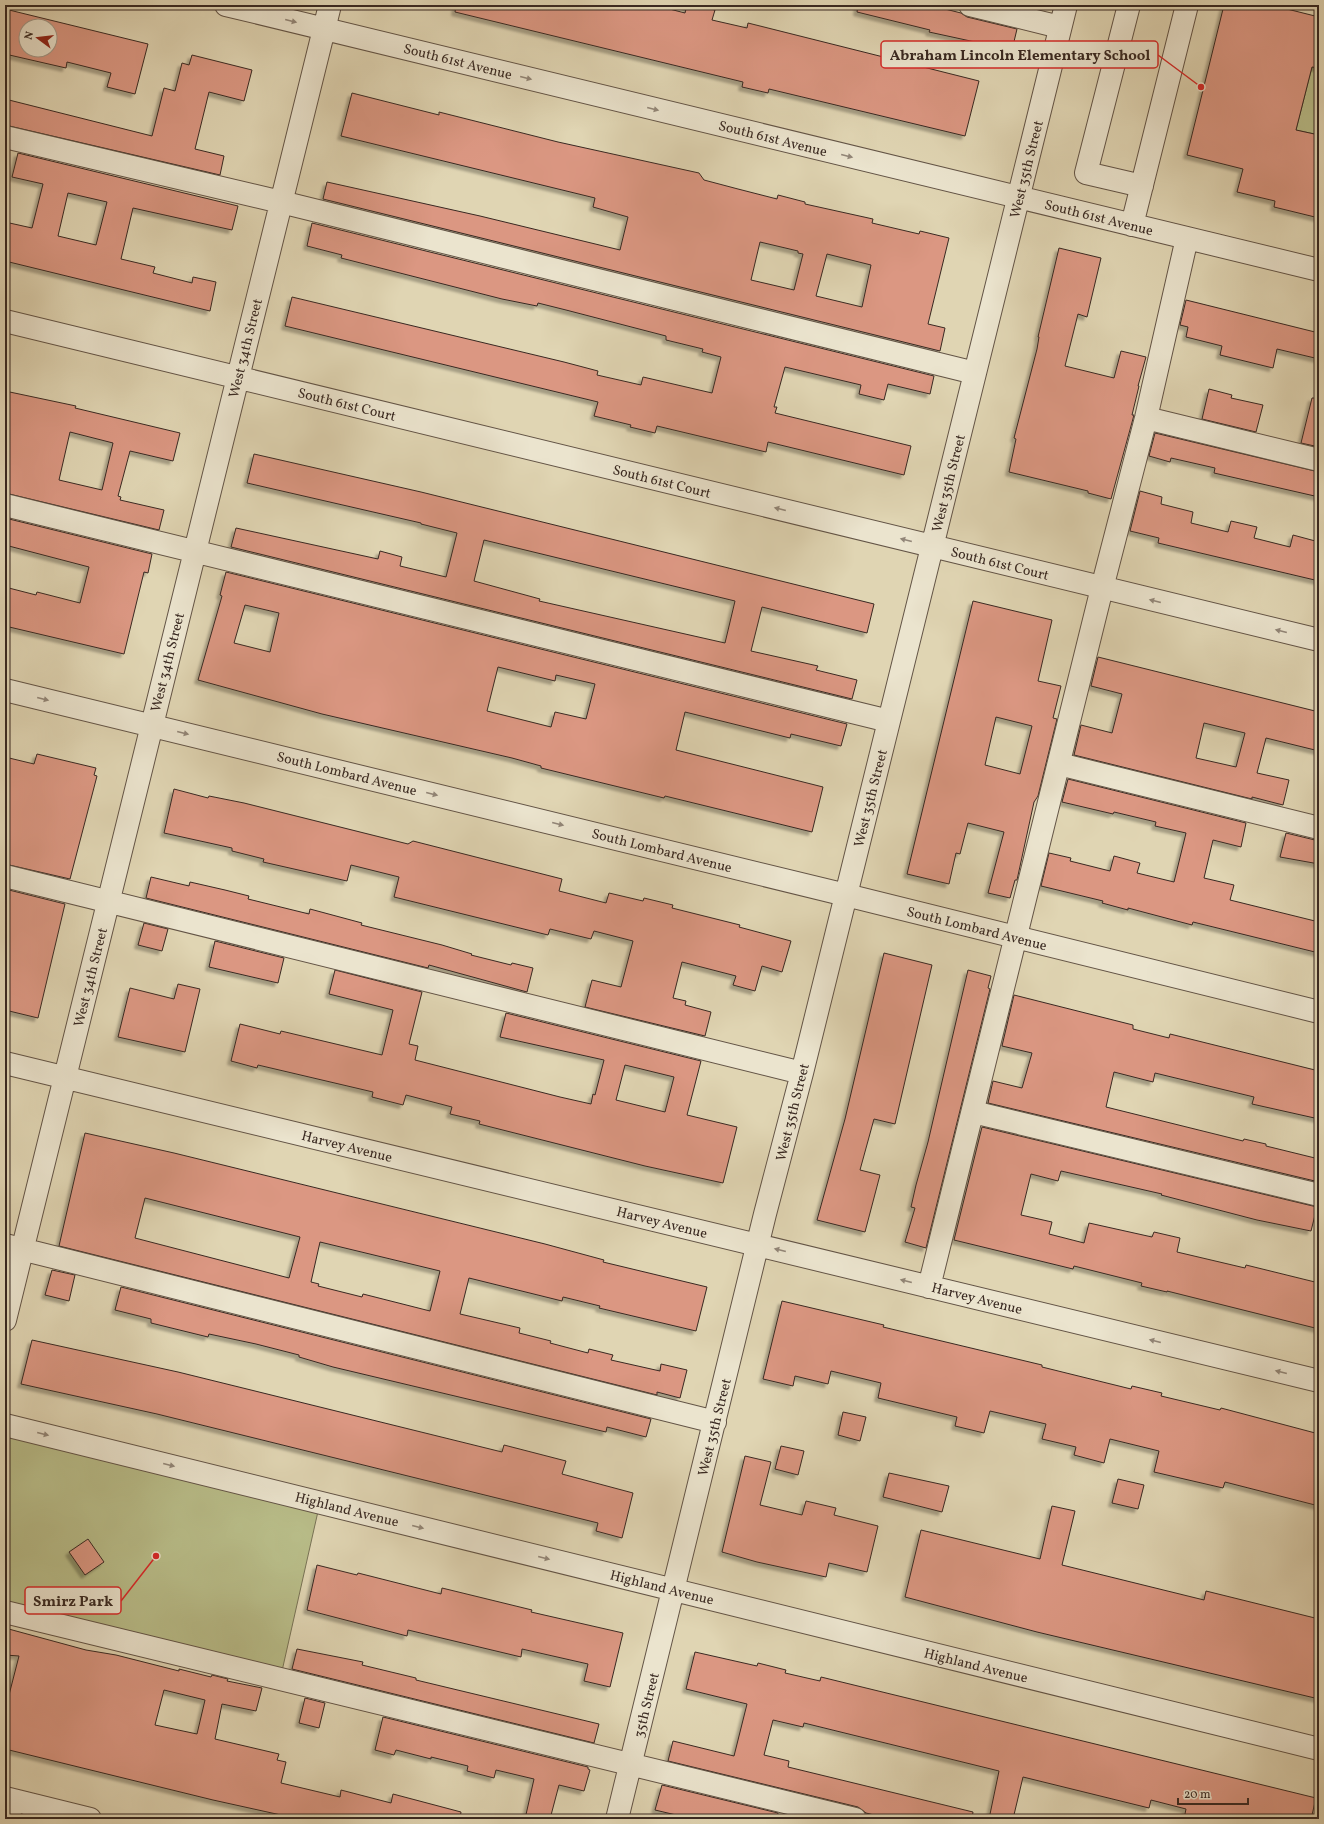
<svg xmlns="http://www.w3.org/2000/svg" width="1324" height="1824" font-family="Vollkorn,serif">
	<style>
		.green { fill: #b8bc88; stroke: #787255 }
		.building { fill: #db9782; stroke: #392922; fill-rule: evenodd; filter: url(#shadow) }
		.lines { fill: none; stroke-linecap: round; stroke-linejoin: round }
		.minor-casing { stroke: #635446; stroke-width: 24 }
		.minor { stroke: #ebe4ce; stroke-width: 22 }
		.oneway { fill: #928678 }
		.labels { text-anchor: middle; stroke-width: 4; stroke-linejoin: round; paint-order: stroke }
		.street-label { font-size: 14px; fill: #392922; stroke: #ebe4ce }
		.leader { fill: none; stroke: #d62828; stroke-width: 1.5 }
		.callout-dot { fill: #d62828; stroke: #ebe4ce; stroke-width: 1.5 }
		.callout { fill: #ebe4ce; stroke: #d62828; stroke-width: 1.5 }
		.callout-label { font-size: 15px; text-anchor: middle; font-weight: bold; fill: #392922 }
	</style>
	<defs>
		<filter id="shadow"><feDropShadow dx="-3.5" dy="3.5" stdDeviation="1" flood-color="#0004"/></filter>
	</defs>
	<rect width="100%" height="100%" fill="#e0d5b3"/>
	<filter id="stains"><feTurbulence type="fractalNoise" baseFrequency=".005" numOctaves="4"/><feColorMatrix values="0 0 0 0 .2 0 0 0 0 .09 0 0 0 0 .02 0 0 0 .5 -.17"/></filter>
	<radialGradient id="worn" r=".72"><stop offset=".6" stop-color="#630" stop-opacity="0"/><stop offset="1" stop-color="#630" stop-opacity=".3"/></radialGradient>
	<path class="green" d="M 1312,67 L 1319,68 L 1319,135 L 1296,130 Z
		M 5,1431 L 319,1507 L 282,1671 L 5,1605 Z"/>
	<path class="building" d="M 456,5 L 654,5 L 685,13 L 687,5 L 693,5 L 715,10 L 712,20 L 747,28 L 748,23 L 979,81 L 965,136 L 769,89 L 768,93 L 742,87 L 743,82 L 455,12 Z
		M 858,5 L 929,5 L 961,13 L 967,17 L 1017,29 L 1012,50 L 929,32 L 930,30 L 857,12 Z
		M 1224,5 L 1271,5 L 1319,17 L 1319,68 L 1312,67 L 1296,130 L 1319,135 L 1319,218 L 1274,207 L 1275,201 L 1237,192 L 1243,169 L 1187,155 Z
		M 5,9 L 148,44 L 135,94 L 107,87 L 111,73 L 67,62 L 66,68 L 5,54 ZM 26,26 L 50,26 L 50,50 L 26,50 Z
		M 192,55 L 252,70 L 244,101 L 209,92 L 195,149 L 224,156 L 220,175 L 5,125 L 5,99 L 152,136 L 164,88 L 175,91 L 182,63 L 189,65 Z
		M 352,93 L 439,115 L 439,112 L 558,142 L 699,173 L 704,180 L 738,189 L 777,199 L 778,195 L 805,202 L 805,204 L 873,219 L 872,223 L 919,234 L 920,231 L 949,238 L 928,324 L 945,328 L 940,351 L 323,199 L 327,182 L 480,216 L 620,250 L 628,217 L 593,207 L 595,198 L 341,136 ZM 760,242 L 798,251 L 798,253 L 803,254 L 794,290 L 751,280 ZM 827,254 L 871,265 L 862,307 L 816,296 Z
		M 18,153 L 238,206 L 232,230 L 133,208 L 121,259 L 155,267 L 153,273 L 192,283 L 193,277 L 216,282 L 210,311 L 5,261 L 5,222 L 32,228 L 43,184 L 12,177 ZM 68,193 L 107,202 L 96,245 L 58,236 Z
		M 312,223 L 934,376 L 930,394 L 888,384 L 884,400 L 859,394 L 861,385 L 785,367 L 774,407 L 777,407 L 775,413 L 911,446 L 904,475 L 768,442 L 766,452 L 657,426 L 655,433 L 630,427 L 631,425 L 594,416 L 598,402 L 285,326 L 292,297 L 564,362 L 598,371 L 597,375 L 641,385 L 643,377 L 712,393 L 721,357 L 702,352 L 703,349 L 666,340 L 666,336 L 566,310 L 538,303 L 537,306 L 502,299 L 341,258 L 342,255 L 307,246 Z
		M 1059,248 L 1101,258 L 1087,317 L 1078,314 L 1065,366 L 1114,378 L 1121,351 L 1146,357 L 1138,386 L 1139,386 L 1132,415 L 1134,415 L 1111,499 L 1088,493 L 1088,491 L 1009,472 L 1016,439 L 1014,438 L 1037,349 L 1039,337 L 1038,337 Z
		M 1186,300 L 1319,333 L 1319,359 L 1277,349 L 1273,368 L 1220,355 L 1222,346 L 1186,337 L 1188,327 L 1180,325 Z
		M 1209,389 L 1232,395 L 1231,398 L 1263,405 L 1256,432 L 1202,419 Z
		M 5,391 L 76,406 L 75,408 L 180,433 L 173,461 L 130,451 L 118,496 L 121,497 L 120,500 L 164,510 L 159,530 L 5,493 ZM 70,432 L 113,443 L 102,490 L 59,480 Z
		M 1312,398 L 1319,398 L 1319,447 L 1301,443 Z
		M 1155,433 L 1319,472 L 1319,497 L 1214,473 L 1215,468 L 1171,458 L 1170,462 L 1149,456 Z
		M 254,454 L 421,492 L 874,604 L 867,633 L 762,607 L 751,651 L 818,666 L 816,670 L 857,680 L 852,699 L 231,547 L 236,528 L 378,559 L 380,551 L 402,557 L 400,566 L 446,577 L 457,533 L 421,524 L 421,523 L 247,483 ZM 484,540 L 735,601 L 725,643 L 539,601 L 540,599 L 474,581 Z
		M 1140,491 L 1162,497 L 1161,504 L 1193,512 L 1191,523 L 1228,532 L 1231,521 L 1257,527 L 1254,538 L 1290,547 L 1293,535 L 1319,542 L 1319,581 L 1158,543 L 1159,538 L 1130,531 Z
		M 5,518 L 152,554 L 148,573 L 144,572 L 124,654 L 5,626 L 5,587 L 36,595 L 37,592 L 80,603 L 89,567 L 5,545 Z
		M 226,572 L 847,724 L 841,746 L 791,734 L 790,738 L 685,712 L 676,750 L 823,787 L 812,832 L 665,796 L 664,798 L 541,768 L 541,766 L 512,758 L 322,714 L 198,680 L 222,596 L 220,595 ZM 245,605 L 279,613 L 270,652 L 234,643 ZM 498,667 L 555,681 L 556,675 L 595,684 L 586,719 L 555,712 L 551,727 L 487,711 Z
		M 973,601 L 1052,620 L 1038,681 L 1061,686 L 1053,718 L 1057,719 L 1038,796 L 1034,802 L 1017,880 L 1015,880 L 1010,898 L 988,893 L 1004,832 L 968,823 L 960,854 L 956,853 L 949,884 L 907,874 ZM 996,717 L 1032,726 L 1020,774 L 985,765 Z
		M 1098,657 L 1319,712 L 1319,751 L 1266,738 L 1257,773 L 1289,780 L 1283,805 L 1252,797 L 1252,799 L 1074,755 L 1081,725 L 1112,733 L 1122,694 L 1091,686 ZM 1204,723 L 1245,733 L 1236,767 L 1196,758 Z
		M 37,754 L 96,768 L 94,775 L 97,776 L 70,879 L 5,864 L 5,757 L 34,764 Z
		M 1068,779 L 1246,823 L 1241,847 L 1213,840 L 1204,878 L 1234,885 L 1230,900 L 1319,922 L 1319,953 L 1193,922 L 1192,925 L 1128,908 L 1128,910 L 1102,903 L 1103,901 L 1041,886 L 1049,853 L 1071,858 L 1070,861 L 1110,871 L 1114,856 L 1140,863 L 1137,873 L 1174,882 L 1186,833 L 1155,826 L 1156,822 L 1114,812 L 1113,814 L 1062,802 Z
		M 174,789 L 208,798 L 209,796 L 244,803 L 408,844 L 413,841 L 562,879 L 559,891 L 606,903 L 609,893 L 643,901 L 644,898 L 673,905 L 672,908 L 740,925 L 739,927 L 791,941 L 782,972 L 762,966 L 755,991 L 733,985 L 736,976 L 682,962 L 673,998 L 686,1001 L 685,1005 L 711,1012 L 705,1036 L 585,1007 L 592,980 L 621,987 L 633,941 L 594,931 L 591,939 L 550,929 L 548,935 L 394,897 L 399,877 L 351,865 L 347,881 L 263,862 L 264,859 L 232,851 L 232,848 L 164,833 Z
		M 1286,833 L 1319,841 L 1319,864 L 1280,857 Z
		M 151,877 L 189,886 L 190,882 L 225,890 L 249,896 L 248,899 L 309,914 L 310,909 L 362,923 L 361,925 L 442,945 L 472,954 L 471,955 L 511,965 L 512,963 L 533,968 L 527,992 L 429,965 L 428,968 L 146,898 Z
		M 5,889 L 65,904 L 38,1018 L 5,1010 Z
		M 144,923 L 168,929 L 162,951 L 138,945 Z
		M 215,941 L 284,958 L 278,983 L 209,967 Z
		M 884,953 L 932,965 L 895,1124 L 874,1119 L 860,1170 L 880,1175 L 865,1232 L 817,1220 L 845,1119 Z
		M 335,970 L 422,992 L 409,1044 L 418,1046 L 415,1060 L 560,1097 L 591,1104 L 593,1094 L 595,1095 L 604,1060 L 500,1037 L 506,1013 L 701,1061 L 687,1115 L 737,1127 L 723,1183 L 645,1166 L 479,1124 L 480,1121 L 450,1114 L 452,1107 L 406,1095 L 403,1105 L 372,1097 L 373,1092 L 258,1065 L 257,1068 L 231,1061 L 240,1024 L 280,1034 L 281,1031 L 382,1055 L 393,1010 L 329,994 ZM 625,1065 L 674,1077 L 665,1112 L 616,1100 Z
		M 968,970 L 991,976 L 988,988 L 990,989 L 926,1248 L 905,1242 L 915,1208 L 911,1207 L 916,1185 L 928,1142 Z
		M 178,984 L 200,989 L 185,1052 L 118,1037 L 130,988 L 174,999 Z
		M 1014,995 L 1133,1025 L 1133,1029 L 1169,1038 L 1170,1034 L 1319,1071 L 1319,1119 L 1252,1104 L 1254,1097 L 1155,1073 L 1153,1082 L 1114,1072 L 1106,1107 L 1243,1141 L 1244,1139 L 1266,1144 L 1266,1146 L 1319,1159 L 1319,1182 L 988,1103 L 993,1081 L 1022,1088 L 1032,1053 L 1002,1046 Z
		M 982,1127 L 1317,1207 L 1311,1231 L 1257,1220 L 1161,1195 L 1162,1194 L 1061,1171 L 1058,1181 L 1031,1174 L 1021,1215 L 1052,1222 L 1049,1234 L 1084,1243 L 1089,1223 L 1152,1237 L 1154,1232 L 1180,1238 L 1177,1252 L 1245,1268 L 1246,1265 L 1319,1283 L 1319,1329 L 1167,1291 L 1167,1292 L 1141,1286 L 1142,1283 L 1074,1266 L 1073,1269 L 954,1240 Z
		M 85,1133 L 174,1153 L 545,1244 L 604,1260 L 603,1262 L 707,1287 L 696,1331 L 599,1308 L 600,1306 L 563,1297 L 562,1301 L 469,1278 L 460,1314 L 520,1328 L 519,1333 L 551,1341 L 550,1343 L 588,1353 L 589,1349 L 613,1355 L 611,1360 L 660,1371 L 661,1364 L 687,1370 L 680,1398 L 657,1392 L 657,1395 L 59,1246 ZM 145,1198 L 300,1237 L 289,1278 L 135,1238 ZM 320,1242 L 440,1271 L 430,1311 L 363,1294 L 362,1297 L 318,1286 L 319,1284 L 311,1282 Z
		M 52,1270 L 75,1275 L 69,1301 L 45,1295 Z
		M 121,1287 L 651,1419 L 646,1437 L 607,1427 L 606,1432 L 333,1367 L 299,1357 L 299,1355 L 256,1344 L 209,1334 L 208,1337 L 151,1323 L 151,1319 L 115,1310 Z
		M 782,1301 L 884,1325 L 883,1327 L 1042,1365 L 1042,1367 L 1131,1389 L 1132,1386 L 1162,1393 L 1161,1396 L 1220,1410 L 1221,1408 L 1319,1434 L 1319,1506 L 1225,1482 L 1223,1488 L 1154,1472 L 1159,1451 L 1110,1439 L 1104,1463 L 1074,1455 L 1076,1447 L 1042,1439 L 1046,1424 L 990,1411 L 984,1433 L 955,1426 L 957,1417 L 878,1398 L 881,1383 L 831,1371 L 828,1384 L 795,1376 L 793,1386 L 763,1379 Z
		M 32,1340 L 178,1372 L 502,1452 L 504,1445 L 566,1461 L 562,1474 L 633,1493 L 622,1538 L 596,1531 L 598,1523 L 157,1414 L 21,1384 Z
		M 843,1412 L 866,1417 L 860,1441 L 838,1435 Z
		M 781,1446 L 804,1451 L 798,1475 L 775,1469 Z
		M 745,1456 L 771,1462 L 760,1505 L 802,1515 L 806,1501 L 836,1508 L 834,1515 L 878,1526 L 867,1572 L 829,1563 L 826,1577 L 757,1562 L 722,1552 Z
		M 889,1473 L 949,1486 L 942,1512 L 883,1497 Z
		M 1118,1479 L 1144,1485 L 1138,1509 L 1112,1503 Z
		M 1052,1506 L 1075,1511 L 1062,1565 L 1204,1600 L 1206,1591 L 1319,1619 L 1319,1699 L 1037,1632 L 905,1597 L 921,1530 L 1040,1559 Z
		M 88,1539 L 104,1562 L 85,1575 L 69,1552 Z
		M 317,1565 L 357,1575 L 358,1573 L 441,1594 L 442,1588 L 532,1610 L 531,1612 L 623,1633 L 610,1687 L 584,1681 L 588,1664 L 522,1649 L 521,1657 L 408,1630 L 407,1636 L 307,1610 Z
		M 5,1628 L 86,1650 L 116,1655 L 179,1671 L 179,1669 L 211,1677 L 212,1675 L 228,1679 L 227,1681 L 262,1688 L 256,1711 L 222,1704 L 215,1739 L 279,1754 L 277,1760 L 286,1762 L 281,1783 L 340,1797 L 341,1790 L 391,1803 L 393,1794 L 461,1812 L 460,1819 L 299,1819 L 213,1800 L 5,1749 L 5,1694 L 9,1695 L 19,1656 L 5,1655 ZM 164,1690 L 205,1700 L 197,1734 L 155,1725 Z
		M 297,1649 L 363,1662 L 362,1665 L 416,1678 L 416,1680 L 599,1724 L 594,1743 L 292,1669 Z
		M 695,1652 L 757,1666 L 758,1663 L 786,1670 L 785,1673 L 820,1681 L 821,1677 L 1316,1798 L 1311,1819 L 1184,1819 L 1186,1809 L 1151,1800 L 1149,1808 L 1023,1777 L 1013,1819 L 989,1819 L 999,1771 L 804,1723 L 803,1727 L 773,1720 L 764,1755 L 789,1761 L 788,1767 L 973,1812 L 972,1819 L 890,1819 L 866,1813 L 858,1807 L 668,1761 L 673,1741 L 734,1756 L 747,1704 L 686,1689 Z
		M 305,1698 L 325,1703 L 319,1728 L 299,1723 Z
		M 383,1717 L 588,1767 L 588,1769 L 590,1770 L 584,1791 L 559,1785 L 550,1819 L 525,1819 L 534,1779 L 496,1770 L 494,1778 L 467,1771 L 468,1766 L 431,1757 L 431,1759 L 396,1750 L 394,1755 L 375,1750 Z
		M 662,1785 L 778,1813 L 777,1819 L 693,1819 L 655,1810 Z"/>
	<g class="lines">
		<defs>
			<path id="minor" d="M 226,5 L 1319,270
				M 970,5 L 1060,27
				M 1129,5 L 1086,173 L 1142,186
				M 5,137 L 281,202 L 975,373
				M 1132,225 L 1187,5
				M 5,321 L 1319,640
				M 1146,418 L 1319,460
				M 5,505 L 889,721
				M 5,690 L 846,895 L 1319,1012
				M 1059,764 L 1319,828
				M 5,876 L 802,1073
				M 5,1063 L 1319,1381
				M 973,1112 L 1319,1195
				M 5,1245 L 715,1422
				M 929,1287 L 1102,588 L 1146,418 L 1187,238
				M 5,1320 L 330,5
				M 5,1425 L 1319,1749
				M 5,1612 L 855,1819
				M 5,1798 L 90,1819
				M 8,1819 L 13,1800
				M 617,1819 L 765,1214 L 802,1073 L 1066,5"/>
		</defs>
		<use href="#minor" class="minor-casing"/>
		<use href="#minor" class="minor"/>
	</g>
	<defs><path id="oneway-solid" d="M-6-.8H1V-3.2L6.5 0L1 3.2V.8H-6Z"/></defs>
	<g class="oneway">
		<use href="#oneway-solid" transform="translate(291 21) rotate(14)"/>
		<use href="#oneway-solid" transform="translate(526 78) rotate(14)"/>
		<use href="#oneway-solid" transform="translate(653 109) rotate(14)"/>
		<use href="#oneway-solid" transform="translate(847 156) rotate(14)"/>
		<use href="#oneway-solid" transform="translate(780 509) rotate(-166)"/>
		<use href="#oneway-solid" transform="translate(906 540) rotate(-166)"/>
		<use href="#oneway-solid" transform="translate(1155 601) rotate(-166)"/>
		<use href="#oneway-solid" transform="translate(1281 631) rotate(-166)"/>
		<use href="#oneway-solid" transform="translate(43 699) rotate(14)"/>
		<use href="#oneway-solid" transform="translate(183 733) rotate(14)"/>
		<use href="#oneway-solid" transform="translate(432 794) rotate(14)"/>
		<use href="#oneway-solid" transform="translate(558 824) rotate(14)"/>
		<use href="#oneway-solid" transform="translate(780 1250) rotate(-166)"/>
		<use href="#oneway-solid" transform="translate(906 1281) rotate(-166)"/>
		<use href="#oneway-solid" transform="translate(1155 1341) rotate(-166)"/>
		<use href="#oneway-solid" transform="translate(1281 1372) rotate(-166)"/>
		<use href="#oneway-solid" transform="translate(43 1434) rotate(14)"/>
		<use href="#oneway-solid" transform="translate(169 1465) rotate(14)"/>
		<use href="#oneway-solid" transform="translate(418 1527) rotate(14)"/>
		<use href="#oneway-solid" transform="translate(544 1558) rotate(14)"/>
	</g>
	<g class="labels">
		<g class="street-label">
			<text transform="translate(458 61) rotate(14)" y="5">South 61st Avenue</text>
			<text transform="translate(773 138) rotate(14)" y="5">South 61st Avenue</text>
			<text transform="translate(1026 169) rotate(-76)" y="5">West 35th Street</text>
			<text transform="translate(1099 217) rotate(14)" y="5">South 61st Avenue</text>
			<text transform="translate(245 348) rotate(-76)" y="5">West 34th Street</text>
			<text transform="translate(347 404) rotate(14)" y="5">South 61st Court</text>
			<text transform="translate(662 481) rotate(14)" y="5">South 61st Court</text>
			<text transform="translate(948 483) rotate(-76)" y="5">West 35th Street</text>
			<text transform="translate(1000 563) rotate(14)" y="5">South 61st Court</text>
			<text transform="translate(167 662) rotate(-76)" y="5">West 34th Street</text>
			<text transform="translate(347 773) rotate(14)" y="5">South Lombard Avenue</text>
			<text transform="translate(870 798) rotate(-76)" y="5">West 35th Street</text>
			<text transform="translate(662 850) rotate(14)" y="5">South Lombard Avenue</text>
			<text transform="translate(977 928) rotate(14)" y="5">South Lombard Avenue</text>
			<text transform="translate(90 977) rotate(-76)" y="5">West 34th Street</text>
			<text transform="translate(792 1112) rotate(-76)" y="5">West 35th Street</text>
			<text transform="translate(347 1146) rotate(14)" y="5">Harvey Avenue</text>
			<text transform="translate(662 1222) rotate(14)" y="5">Harvey Avenue</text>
			<text transform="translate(977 1298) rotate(14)" y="5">Harvey Avenue</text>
			<text transform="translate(714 1427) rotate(-76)" y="5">West 35th Street</text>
			<text transform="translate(347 1509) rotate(14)" y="5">Highland Avenue</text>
			<text transform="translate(662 1587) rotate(14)" y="5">Highland Avenue</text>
			<text transform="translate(976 1665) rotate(14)" y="5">Highland Avenue</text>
			<text transform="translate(646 1705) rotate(-76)" y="5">35th Street</text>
		</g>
	</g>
	<path class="leader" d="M1201 87L1158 55M156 1556L121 1601"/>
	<g class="callout-dot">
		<circle cx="1201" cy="87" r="4"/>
		<circle cx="156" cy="1556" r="4"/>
	</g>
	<g class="callout">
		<rect x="881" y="41" width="277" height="27" rx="4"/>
		<rect x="25" y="1587" width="96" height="27" rx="4"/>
	</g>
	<g class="callout-label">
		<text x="1020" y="60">Abraham Lincoln Elementary School</text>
		<text x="73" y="1606">Smirz Park</text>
	</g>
	<rect width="1324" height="1824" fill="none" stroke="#e0d5b3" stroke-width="20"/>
	<rect x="6" y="6" width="1312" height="1812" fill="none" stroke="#392922" stroke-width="2"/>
	<rect x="10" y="10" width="1304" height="1804" fill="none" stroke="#392922"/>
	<g transform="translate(38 38) rotate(285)"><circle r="19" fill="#ebe4ce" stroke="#a49989"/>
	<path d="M0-3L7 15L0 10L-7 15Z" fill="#8f2418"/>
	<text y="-6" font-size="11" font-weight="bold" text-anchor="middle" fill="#392922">N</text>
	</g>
	<path d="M1178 1798v6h70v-6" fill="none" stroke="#392922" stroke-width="2"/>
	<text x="1184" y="1798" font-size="12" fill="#392922" stroke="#ebe4ce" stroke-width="3" paint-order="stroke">20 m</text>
	<rect width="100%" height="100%" filter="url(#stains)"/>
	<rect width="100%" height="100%" fill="url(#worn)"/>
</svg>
